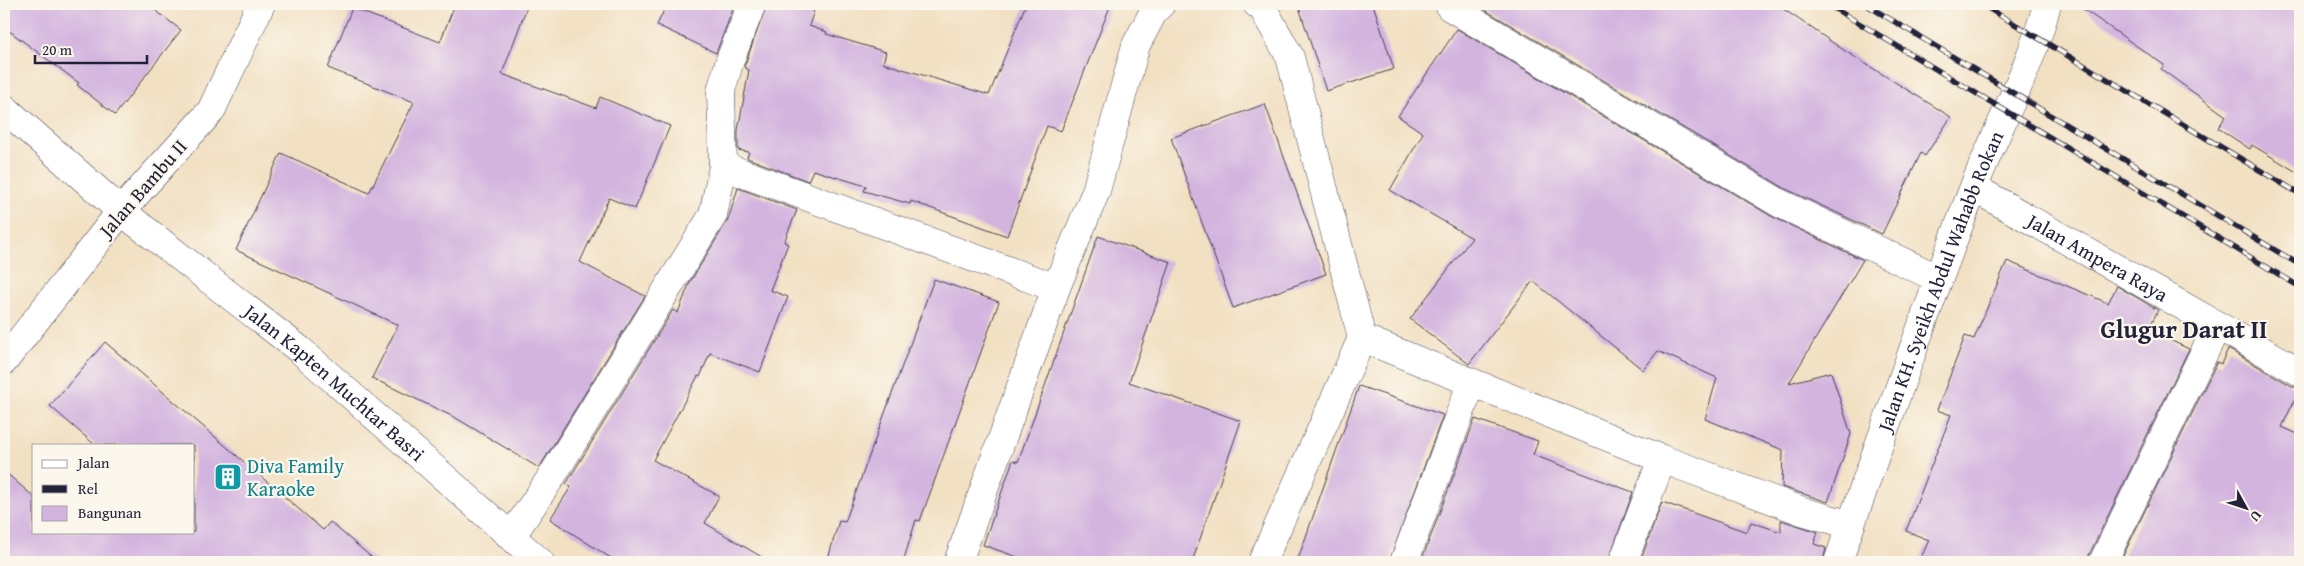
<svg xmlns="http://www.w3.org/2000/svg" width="2304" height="566" font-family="'Gentium Book Plus',serif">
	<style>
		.building { fill: #d3b4df }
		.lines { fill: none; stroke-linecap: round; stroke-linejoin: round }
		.minor-casing { stroke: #413e4f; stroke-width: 29 }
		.tertiary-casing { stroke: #413e4f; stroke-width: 29 }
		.primary-casing { stroke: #413e4f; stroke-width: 29 }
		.minor { stroke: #fff; stroke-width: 28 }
		.tertiary { stroke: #fff; stroke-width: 28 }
		.primary { stroke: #fff; stroke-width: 28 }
		.rail-casing { stroke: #22223b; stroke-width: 5.5 }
		.rail { stroke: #fbf7ec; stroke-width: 4; stroke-dasharray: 11; stroke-linecap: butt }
		.labels { text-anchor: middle; stroke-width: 4.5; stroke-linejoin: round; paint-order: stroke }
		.street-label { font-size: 20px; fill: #22223b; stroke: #fbf7ec }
		.culture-label { font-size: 20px; fill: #0d838f; stroke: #fbf7ec; text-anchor: start }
		.district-label { font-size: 25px; font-weight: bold; fill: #22223b; stroke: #fbf7ec }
	</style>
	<rect width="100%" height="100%" fill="#fbf7ec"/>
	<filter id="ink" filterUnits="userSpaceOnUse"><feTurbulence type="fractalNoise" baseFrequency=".02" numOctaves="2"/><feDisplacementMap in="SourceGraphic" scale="10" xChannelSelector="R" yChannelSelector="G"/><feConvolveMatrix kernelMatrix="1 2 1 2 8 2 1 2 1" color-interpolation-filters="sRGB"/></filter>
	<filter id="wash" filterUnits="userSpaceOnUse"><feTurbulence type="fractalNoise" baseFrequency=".0096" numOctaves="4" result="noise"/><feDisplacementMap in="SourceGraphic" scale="20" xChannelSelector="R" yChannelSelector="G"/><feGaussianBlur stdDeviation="1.12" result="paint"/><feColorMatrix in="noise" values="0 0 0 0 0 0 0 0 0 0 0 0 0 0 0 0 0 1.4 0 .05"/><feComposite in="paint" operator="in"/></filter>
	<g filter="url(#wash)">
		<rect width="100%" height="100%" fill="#f2e0c2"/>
		<g id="blocks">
			<path class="building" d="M 4,4 L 147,4 L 181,30 L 115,115 L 77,85 L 79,83 L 4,27 Z
				M 455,4 L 528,4 L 502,74 L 596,108 L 600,97 L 670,126 L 635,209 L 609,198 L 580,262 L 645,296 L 539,468 L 456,418 L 372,378 L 398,325 L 236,250 L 281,153 L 369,193 L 414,102 L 328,68 L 352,8 L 440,42 Z
				M 667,4 L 735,4 L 716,53 L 657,25 Z
				M 767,4 L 816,4 L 809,26 L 827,32 L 826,34 L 886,52 L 883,63 L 989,95 L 1026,4 L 1111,4 L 1061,131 L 1047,126 L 1007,236 L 911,201 L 910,204 L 864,191 L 866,186 L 813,170 L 808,181 L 747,158 L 749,152 L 738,150 L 738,130 L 749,70 L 744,67 Z
				M 1298,4 L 1373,4 L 1394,69 L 1326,91 Z
				M 1475,4 L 1776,4 L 1845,51 L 1951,117 L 1925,156 L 1921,153 L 1882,234 L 1786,189 Z
				M 2076,4 L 2300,4 L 2300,174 L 2252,145 L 2250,149 L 2218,128 L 2226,116 L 2161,69 L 2164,65 Z
				M 1457,29 L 1771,216 L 1863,260 L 1789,383 L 1831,372 L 1851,434 L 1828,502 L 1782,487 L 1783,450 L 1705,419 L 1717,378 L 1658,351 L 1643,370 L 1533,281 L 1469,364 L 1410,319 L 1472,238 L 1390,190 L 1423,133 L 1398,116 Z
				M 1265,104 L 1326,274 L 1233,308 L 1171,138 Z
				M 738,188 L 797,210 L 784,242 L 788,244 L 770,290 L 788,297 L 760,372 L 710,353 L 700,377 L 698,376 L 653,460 L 719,496 L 705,523 L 770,562 L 617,562 L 550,519 L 571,487 L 566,484 L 673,310 L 678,313 L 690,282 L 728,220 Z
				M 1098,236 L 1171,262 L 1129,382 L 1241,421 L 1192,562 L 1032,562 L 983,545 L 1013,460 L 1018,462 Z
				M 2007,261 L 2108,303 L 2117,286 L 2158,310 L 2148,330 L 2189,349 L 2089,555 L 2088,562 L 1919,562 L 1929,540 L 1906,531 L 1951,415 L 1937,410 L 1965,336 L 1974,339 Z
				M 934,279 L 999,302 L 920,521 L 916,520 L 903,562 L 827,562 L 839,521 L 845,522 Z
				M 105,342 L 323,530 L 330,522 L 377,562 L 4,562 L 4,471 L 34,497 L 34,532 L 194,532 L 194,445 L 95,445 L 50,406 Z
				M 2228,349 L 2292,386 L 2300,388 L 2282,427 L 2300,435 L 2300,562 L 2120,562 L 2217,362 L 2221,364 Z
				M 1359,386 L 1443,415 L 1389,562 L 1297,562 Z
				M 1475,419 L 1538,441 L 1533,455 L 1633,492 L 1608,562 L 1421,562 Z
				M 1662,502 L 1747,532 L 1751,522 L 1781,532 L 1781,520 L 1818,532 L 1814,544 L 1826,548 L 1823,562 L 1640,562 Z"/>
		</g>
	</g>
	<g filter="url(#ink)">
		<use href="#blocks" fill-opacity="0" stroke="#413e4f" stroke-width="1"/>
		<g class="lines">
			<defs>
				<g id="minor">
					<path d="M 1257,4 L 1262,7 L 1290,57 L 1362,338 L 1662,459 L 1805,512 L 1851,525"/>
					<path d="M 1450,7 L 1779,203 L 1939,279"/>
					<path d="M 723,166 L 1056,288"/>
					<path id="s1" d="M 1974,188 L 2300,372"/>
					<path id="s2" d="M 121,211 L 300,350 L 540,562"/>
					<path d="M 511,537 L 552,476 L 713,215 L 723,166 L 721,91 L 730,60 L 752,4"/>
					<path d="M 958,562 L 1056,288 L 1096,191 L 1136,45 L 1154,11 L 1161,4"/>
					<path d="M 1262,562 L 1362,338"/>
					<path d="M 1404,562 L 1471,384"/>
					<path d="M 1623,562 L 1662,459"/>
					<path id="s3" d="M 1838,562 C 1881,438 1925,312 1973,189 C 1997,128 2031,68 2047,4"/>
					<path d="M 2103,562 L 2217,326"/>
				</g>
				<path id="tertiary" d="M 4,361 L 121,211"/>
				<path id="primary" d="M 4,108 L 121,211 L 211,111 L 261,4"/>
			</defs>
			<use href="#minor" class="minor-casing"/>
			<use href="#tertiary" class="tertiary-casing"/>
			<use href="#primary" class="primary-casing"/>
			<use href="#minor" class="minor"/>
			<use href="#tertiary" class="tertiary"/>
			<use href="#primary" class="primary"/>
			<defs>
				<path id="rail" d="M 1827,4 L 2300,287
					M 1865,4 L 2300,265
					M 1981,4 L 2300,194"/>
			</defs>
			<use href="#rail" class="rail-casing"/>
			<use href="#rail" class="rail"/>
		</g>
	</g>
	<defs>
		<symbol id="building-square" viewBox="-11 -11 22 22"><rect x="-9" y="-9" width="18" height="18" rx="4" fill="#0f9aa8" stroke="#fbf7ec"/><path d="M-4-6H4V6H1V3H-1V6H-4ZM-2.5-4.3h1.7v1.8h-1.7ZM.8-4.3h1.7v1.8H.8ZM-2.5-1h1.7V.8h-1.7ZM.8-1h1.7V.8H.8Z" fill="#fff"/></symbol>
	</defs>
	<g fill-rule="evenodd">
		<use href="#building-square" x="212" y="461" width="32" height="32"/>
	</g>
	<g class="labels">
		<g class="street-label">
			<text transform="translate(143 188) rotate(-49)" y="7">Jalan Bambu II</text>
			<text dy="7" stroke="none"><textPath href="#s1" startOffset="142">Jalan Ampera Raya</textPath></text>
			<text dy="7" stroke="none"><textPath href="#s3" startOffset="299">Jalan KH. Syeikh Abdul Wahabb Rokan</textPath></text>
			<text dy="7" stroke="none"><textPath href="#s2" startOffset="274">Jalan Kapten Muchtar Basri</textPath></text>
		</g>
		<g class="culture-label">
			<text x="247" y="473">Diva Family<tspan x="247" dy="23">Karaoke</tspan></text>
		</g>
		<g class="district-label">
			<text x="2184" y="338">Glugur Darat II</text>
		</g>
	</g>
	<rect width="2304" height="566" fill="none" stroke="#fbf7ec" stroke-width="20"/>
	<rect x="32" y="444" width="162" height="90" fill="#fbf7ec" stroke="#a4a2a5"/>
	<rect x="42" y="460" width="25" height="8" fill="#ffffff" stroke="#a4a2a5"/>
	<text x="78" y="468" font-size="15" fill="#22223b">Jalan</text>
	<rect x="42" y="485" width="25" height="8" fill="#22223b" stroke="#a4a2a5"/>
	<text x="78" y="494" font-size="15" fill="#22223b">Rel</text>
	<rect x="42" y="506" width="25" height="15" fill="#d3b4df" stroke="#a4a2a5"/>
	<text x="78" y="518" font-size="15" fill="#22223b">Bangunan</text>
	<g transform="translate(2246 508) rotate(130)" stroke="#fbf7ec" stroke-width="4" paint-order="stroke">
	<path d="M0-4L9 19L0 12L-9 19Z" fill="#22223b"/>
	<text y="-8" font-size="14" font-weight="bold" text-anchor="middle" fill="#22223b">U</text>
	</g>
	<path d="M35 55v8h112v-8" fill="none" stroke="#22223b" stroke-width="2.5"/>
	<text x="42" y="55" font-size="15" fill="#22223b" stroke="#fbf7ec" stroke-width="4" paint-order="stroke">20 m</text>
</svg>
